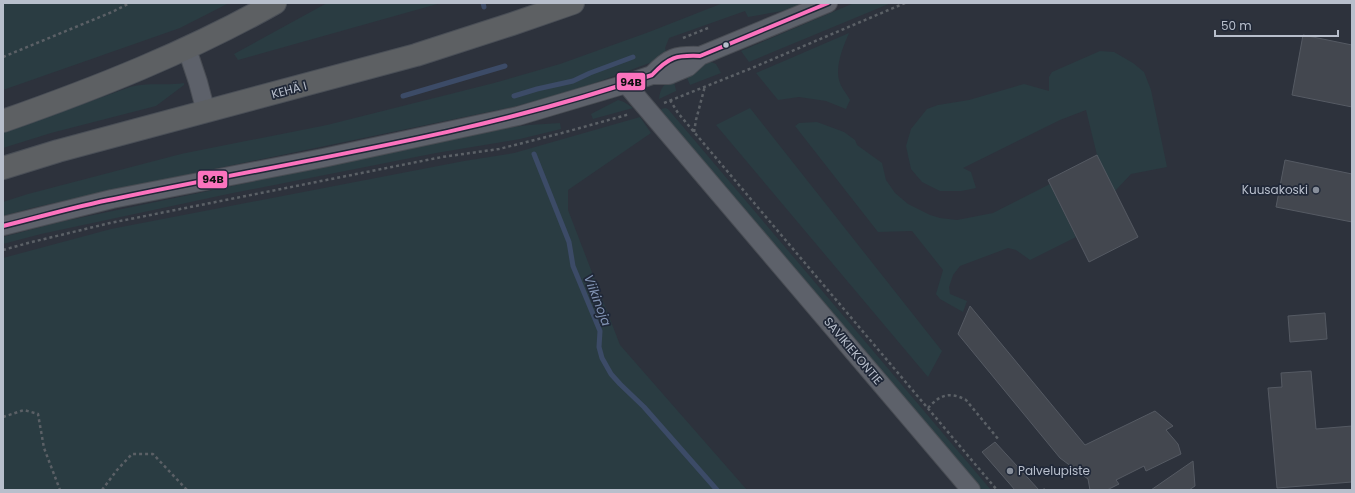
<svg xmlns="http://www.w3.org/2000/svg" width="1355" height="493" font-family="Poppins,sans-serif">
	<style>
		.green { fill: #2a3c42 }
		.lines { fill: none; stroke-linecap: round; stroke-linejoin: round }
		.stream { stroke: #3c4b67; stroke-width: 5 }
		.building { fill: #43474f; stroke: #555a63 }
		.minor-casing { stroke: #494d54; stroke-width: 20 }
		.highway-casing { stroke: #4a4f57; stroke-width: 24 }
		.path { stroke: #5b6066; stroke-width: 2.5; stroke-dasharray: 3 3; stroke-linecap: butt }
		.minor { stroke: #5d616a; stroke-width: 18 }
		.highway { stroke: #5d6063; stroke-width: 22 }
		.bus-1-casing { stroke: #202838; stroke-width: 7 }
		.bus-1 { stroke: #fc73be; stroke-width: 4 }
		.bus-dot { fill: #b8bfcc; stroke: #202838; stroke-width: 1.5 }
		.poi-dot { fill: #878e9a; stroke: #202838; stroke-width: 1.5 }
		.labels { text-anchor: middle; stroke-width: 3.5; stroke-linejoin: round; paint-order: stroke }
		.street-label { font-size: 12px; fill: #b8bfcc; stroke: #202838 }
		.poi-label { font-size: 12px; fill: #b8bfcc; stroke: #202838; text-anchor: end }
		.water-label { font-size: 13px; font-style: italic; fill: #8092b2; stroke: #202838 }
		.line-badge { stroke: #202838; stroke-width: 1.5 }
		.pale-badge-label { font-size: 11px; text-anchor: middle; font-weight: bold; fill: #111 }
	</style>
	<rect width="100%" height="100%" fill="#2d323c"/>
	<path class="green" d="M 3,3 L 229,3 L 180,28 L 3,90 Z
		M 327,3 L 441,3 L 238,60 L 234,54 Z
		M 723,3 L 806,3 L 793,9 L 748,17 L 745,11 L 669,38 L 665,48 L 668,56 L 666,57 L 573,91 L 513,107 L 113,190 L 32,208 L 3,216 L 3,202 L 28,194 L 181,154 L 327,125 L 494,83 L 560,64 L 649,32 Z
		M 854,3 L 891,3 L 749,62 L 741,51 Z
		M 849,33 C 843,47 834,68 840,83 C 842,89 847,94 850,100 L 846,109 L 826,101 L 799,97 L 778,100 L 756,73 Z
		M 1100,51 L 1114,52 L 1133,63 L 1144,72 L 1151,90 L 1167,167 L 1131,174 L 1115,191 L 1097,155 L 1086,110 L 1060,120 L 963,168 L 971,172 L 976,188 L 961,191 L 940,191 L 922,182 L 911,169 L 906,146 L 911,129 L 927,109 L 938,105 L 969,100 L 1024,84 L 1049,91 L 1049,77 L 1052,72 Z
		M 711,62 L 716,64 L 721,73 L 690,85 L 685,73 Z
		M 673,78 L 676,90 L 676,91 L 659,99 C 660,88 664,84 673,78 Z
		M 184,83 L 184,85 L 156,106 L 51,133 L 3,148 L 3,133 L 130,87 C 148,82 166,86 184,83 Z
		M 618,100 L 624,102 L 633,108 L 593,119 L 591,114 Z
		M 665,108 L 668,109 L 991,490 L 982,490 L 664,115 L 661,109 Z
		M 750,108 L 942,351 L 928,377 L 716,125 Z
		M 640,117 L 651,133 L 568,190 L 568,210 L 620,345 L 747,490 L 3,490 L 3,258 L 111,229 L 464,161 L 514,153 Z
		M 817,122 L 844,132 L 855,140 L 857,145 L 882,163 L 886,180 L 895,193 L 908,204 L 930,215 L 940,218 L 957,220 L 993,213 L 1050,184 L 1076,237 L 1030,260 L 1016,250 L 1008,248 L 960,266 L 953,275 L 949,287 L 950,294 L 967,301 L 963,312 L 940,299 L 936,294 L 943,270 L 912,231 L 878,232 L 795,126 L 799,123 Z
		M 560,123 L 561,129 L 520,139 L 436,153 L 228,194 L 41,234 L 3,244 L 3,237 L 60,222 L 513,127 L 529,125 Z"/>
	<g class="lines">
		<path class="stream" d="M 483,3 L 484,7
			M 403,96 L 505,66
			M 514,96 L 537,89 L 573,81 L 590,73 L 633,57
			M 534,154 L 569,242 L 573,266 L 600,331 L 599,347 L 602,358 L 611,374 L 620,384 L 644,407 L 717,490"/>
	</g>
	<path class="building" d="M 1303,35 L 1352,45 L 1352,107 L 1292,95 Z
		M 1097,155 L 1138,237 L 1089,262 L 1048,180 Z
		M 1285,160 L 1352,174 L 1352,222 L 1276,207 Z
		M 970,306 L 1085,445 L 1155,411 L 1173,426 L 1166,430 L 1178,444 L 1181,454 L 1146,471 L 1144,466 L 1116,480 L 1119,484 L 1107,490 L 1090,490 L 1088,479 L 1060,458 L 958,334 Z
		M 1325,313 L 1327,339 L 1290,342 L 1288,316 Z
		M 1311,371 L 1316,429 L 1352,426 L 1352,482 L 1277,488 L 1268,388 L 1282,387 L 1281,373 Z
		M 995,442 L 1039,490 L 1015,490 L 982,452 Z
		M 1193,461 L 1195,486 L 1189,490 L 1151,490 Z"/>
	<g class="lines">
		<defs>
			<path id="minor" d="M 187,49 L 198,82 L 206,112
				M 652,75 C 669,57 676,55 700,56
				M 626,84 L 971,490
				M 3,226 L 112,199 L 323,158 L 518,116 L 626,84 L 652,75 L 669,75 L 688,67 L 700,56 L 828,3"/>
			<path id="highway" d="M 3,121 C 97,88 188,52 275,3
				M 3,168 L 58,151 L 416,55 L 512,24 L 573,3"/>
		</defs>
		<use href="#minor" class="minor-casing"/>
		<use href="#highway" class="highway-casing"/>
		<path class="path" d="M 683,38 L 708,28
			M 3,57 L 112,12 L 130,3
			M 670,100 L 678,113 L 997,490
			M 664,103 L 752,68 L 905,3
			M 694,132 L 696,120 L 705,86
			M 3,250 L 28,243 L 110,223 L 442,157 L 499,149 L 562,133 L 630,114
			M 928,408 C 940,395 949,391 966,400 L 999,440
			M 3,417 L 24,410 L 38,414 L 44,448 L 60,490
			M 102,490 L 117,470 L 132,454 L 153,454 L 187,490
			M 1044,490 L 1045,489"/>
		<use href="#minor" class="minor"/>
		<use href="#highway" class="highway"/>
		<defs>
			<path id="bus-1" d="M 3,226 C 40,217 77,206 114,199 C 294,161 478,135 652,75 C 669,57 676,55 700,56 L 828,3"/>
		</defs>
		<use href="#bus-1" class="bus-1-casing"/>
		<use href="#bus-1" class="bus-1"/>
	</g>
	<circle class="bus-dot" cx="726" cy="45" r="3.5"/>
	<g class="poi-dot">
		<circle cx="1316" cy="190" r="4"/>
		<circle cx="1010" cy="471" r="4"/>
	</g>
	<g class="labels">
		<g class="street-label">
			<text transform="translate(289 90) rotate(-15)" y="4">KEHÄ I</text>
			<text transform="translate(853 351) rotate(50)" y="4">SAVIKIEKONTIE</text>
		</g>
		<g class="poi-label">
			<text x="1308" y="194">Kuusakoski</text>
			<text x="1018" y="475" text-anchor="start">Palvelupiste</text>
		</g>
		<g class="water-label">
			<text transform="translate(598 300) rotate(69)" y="5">Viikinoja</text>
		</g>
	</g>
	<g class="line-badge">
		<rect x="616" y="72" width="30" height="19" rx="4" fill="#fc73be"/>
		<rect x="197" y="170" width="31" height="19" rx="4" fill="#fc73be"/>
	</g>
	<g class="pale-badge-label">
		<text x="631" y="86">94B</text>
		<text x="213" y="183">94B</text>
	</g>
	<rect width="1355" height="493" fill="none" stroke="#b8bfcc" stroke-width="8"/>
	<path d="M1215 30v6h123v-6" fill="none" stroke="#b8bfcc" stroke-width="2"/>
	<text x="1221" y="30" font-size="12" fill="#b8bfcc" stroke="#202838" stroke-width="3" paint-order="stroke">50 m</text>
</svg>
